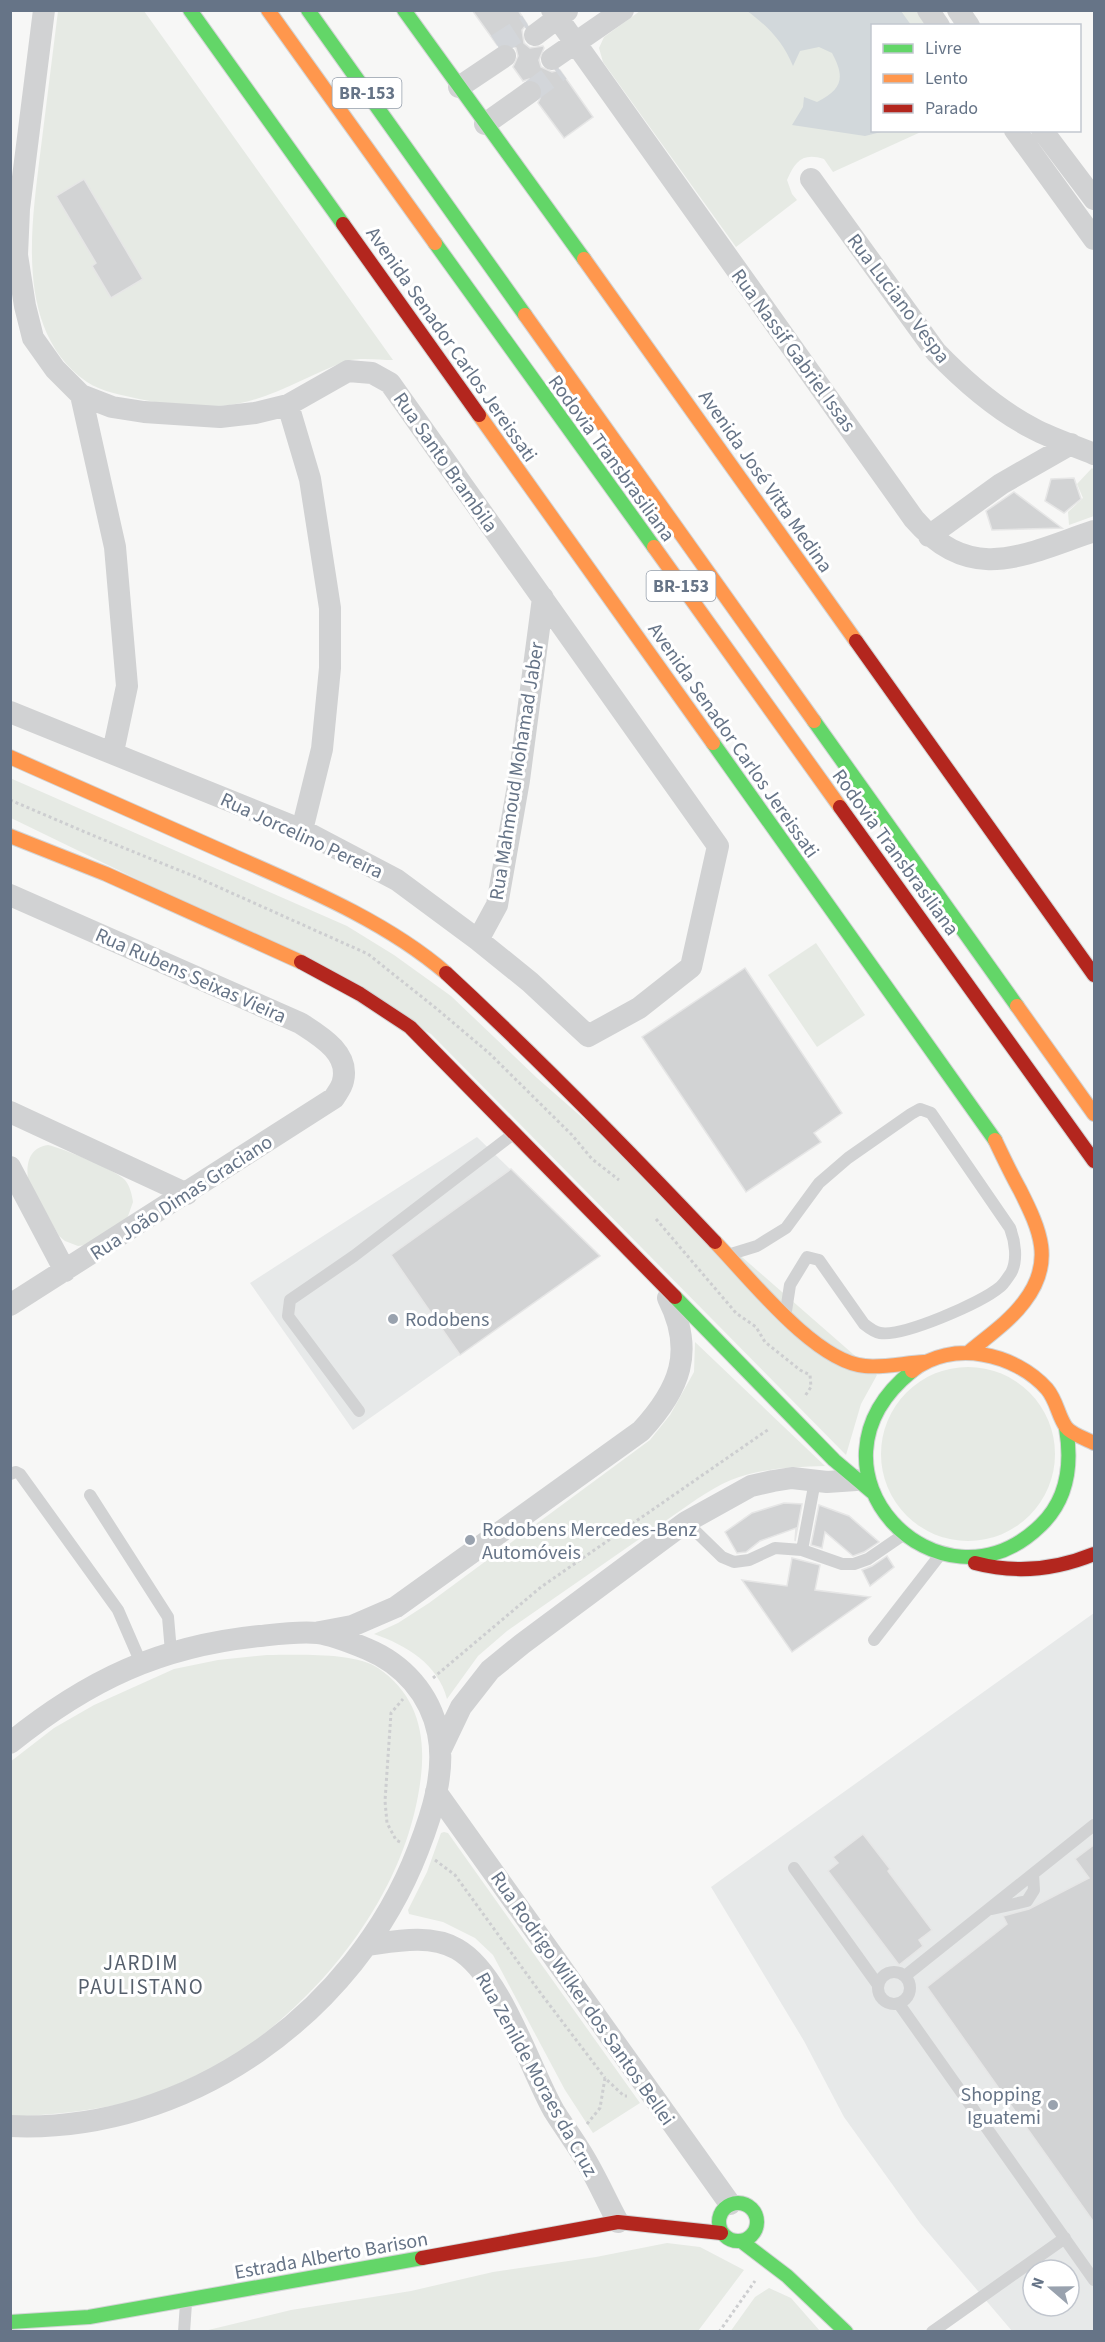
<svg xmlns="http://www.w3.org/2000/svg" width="1105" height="2342" font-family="'Source Sans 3',sans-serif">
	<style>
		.built { fill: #e7e9e9; fill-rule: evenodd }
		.green { fill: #e6eae4 }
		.water { fill: #d2d8db }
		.building { fill: #d2d3d4; stroke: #e6e6e6; stroke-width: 1.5 }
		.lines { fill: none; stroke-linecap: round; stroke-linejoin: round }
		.street-tunnel { stroke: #d3d6da; stroke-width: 22; stroke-dasharray: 22 11; stroke-linecap: butt }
		.fast-casing { stroke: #d2d4d5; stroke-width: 16 }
		.slow-casing { stroke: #d2d4d5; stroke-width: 16 }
		.jam-casing { stroke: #d2d4d5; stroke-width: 16 }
		.path { stroke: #cdced0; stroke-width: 3; stroke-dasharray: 3 3; stroke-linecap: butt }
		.lane { stroke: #d1d2d3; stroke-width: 12 }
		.street { stroke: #d1d2d3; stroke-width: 22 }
		.fast { stroke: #63d668; stroke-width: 14 }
		.slow { stroke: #ff974d; stroke-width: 14 }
		.jam { stroke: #b3261e; stroke-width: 14 }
		.poi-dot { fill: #99a2ae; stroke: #fff; stroke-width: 2 }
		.labels { text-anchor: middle; stroke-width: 6; stroke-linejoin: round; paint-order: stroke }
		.shield { fill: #fff; stroke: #949eab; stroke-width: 1.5 }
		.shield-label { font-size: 18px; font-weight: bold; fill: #667487 }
		.street-label { font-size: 20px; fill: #667487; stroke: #fff }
		.poi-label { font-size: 20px; fill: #667487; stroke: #fff; text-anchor: start }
		.neighbourhood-label { font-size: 21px; letter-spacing: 1.5px; fill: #555f6c; stroke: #fff }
	</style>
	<rect width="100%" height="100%" fill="#f7f7f6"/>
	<path class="built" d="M 477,1137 L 600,1256 L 353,1430 L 250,1283 Z
		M 1094,1613 L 1094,2331 L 1012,2331 L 920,2223 L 844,2117 L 804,2041 L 711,1887 ZM 1033,2270 L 1069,2270 L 1069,2306 L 1033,2306 Z"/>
	<path class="green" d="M 58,11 L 144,11 L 393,360 C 379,360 360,357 347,361 C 304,376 267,403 220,406 C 194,408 164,404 139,399 C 122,395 102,392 87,382 C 15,332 31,229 40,155 C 46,107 52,59 58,11 Z
		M 640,11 L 919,11 L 929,25 L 872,26 L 872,130 L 923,131 L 833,172 L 824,159 C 803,152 795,161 787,180 L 792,194 L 797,200 L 736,247 L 603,62 L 599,48 L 604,37 Z
		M 1092,468 L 1094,470 L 1094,516 L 1069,525 L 1068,512 L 1083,498 L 1077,484 Z
		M 10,778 L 347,926 L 394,955 L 451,996 L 537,1078 L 877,1375 L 861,1404 L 846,1455 L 431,1034 L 149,885 L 11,818 Z
		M 816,943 L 865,1015 L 817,1047 L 768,975 Z
		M 48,1145 C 62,1148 116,1170 125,1180 C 130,1186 132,1195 133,1202 L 127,1219 L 86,1245 L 78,1246 L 65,1241 L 59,1236 L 28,1180 C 26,1163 29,1148 48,1145 Z
		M 695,1342 L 825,1466 C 793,1467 761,1468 731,1480 C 719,1485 708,1492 697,1499 L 507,1631 L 478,1656 L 447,1699 C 438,1664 406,1645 374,1634 L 398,1623 L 429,1603 L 650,1440 L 670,1415 L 694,1372 Z
		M881 1454a87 87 0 1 1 174 0a87 87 0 1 1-174 0Z
		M 267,1655 C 295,1655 355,1652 378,1668 C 416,1694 426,1732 421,1776 C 408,1891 324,1997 228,2060 C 218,2067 206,2071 195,2076 C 168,2089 136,2102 105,2107 C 74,2113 42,2115 10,2117 L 10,1762 L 54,1728 L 94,1705 L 174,1669 L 218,1660 Z
		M 444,1832 L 448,1833 L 640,2103 L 593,2133 L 565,2090 L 493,1955 L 475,1938 L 443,1922 L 409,1914 L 408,1910 L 427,1872 L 441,1833 Z
		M 667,2243 L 700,2247 L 744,2270 L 698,2331 L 200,2332 L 291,2310 L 411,2291 L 493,2272 L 596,2257 Z
		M 769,2288 L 791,2298 L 820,2331 L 730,2332 L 755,2297 Z"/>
	<path class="water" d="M 747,11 L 901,11 L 911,25 L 872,26 L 872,130 L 885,131 L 865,136 L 792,125 L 803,107 L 804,97 L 817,102 C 843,89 845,77 832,53 L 819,47 L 800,51 L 793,66 C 783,42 768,26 747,11 Z"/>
	<path class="building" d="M 472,10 L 518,10 L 527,24 L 522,30 L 524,43 L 530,48 L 543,46 L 544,48 L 539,60 L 541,67 L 552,72 L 560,70 L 593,117 L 564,138 L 538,103 L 543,91 L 541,84 L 529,79 L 523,81 L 513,67 L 518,56 L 516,48 L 505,43 L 497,45 Z
		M 84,179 L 143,279 L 111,298 L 92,266 L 96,263 L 56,196 Z
		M 1074,478 L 1081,499 L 1064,513 L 1045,501 L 1051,479 Z
		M 1014,492 L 1062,528 L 992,530 L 986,511 Z
		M 745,968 L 842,1113 L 814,1133 L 821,1142 L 746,1192 L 642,1037 Z
		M 511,1169 L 600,1256 L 460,1355 L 391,1255 Z
		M 784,1503 L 802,1504 L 795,1541 L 796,1528 L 760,1541 L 746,1552 L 737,1553 L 725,1532 L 752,1513 Z
		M 819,1505 L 849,1516 L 879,1542 L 864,1552 L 853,1556 L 825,1532 L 822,1548 L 811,1545 Z
		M 887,1556 L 894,1567 L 870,1586 L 862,1570 L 872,1566 Z
		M 792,1558 L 820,1565 L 815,1590 L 870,1597 L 792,1652 L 742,1580 L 787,1586 Z
		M 863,1834 L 890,1869 L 888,1871 L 932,1930 L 919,1940 L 923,1946 L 899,1965 L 828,1871 L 838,1863 L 833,1857 Z
		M 1095,1844 L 1095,2224 L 927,1987 L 1007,1924 L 1003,1916 L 1029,1909 L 1089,1878 L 1075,1859 Z"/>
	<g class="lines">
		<path class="street-tunnel" d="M 497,45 L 528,25
			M 530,92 L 560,70"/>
		<defs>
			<path id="fast" d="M 190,10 L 343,224
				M 308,10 L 525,315
				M 404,10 L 584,259
				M 435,243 L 654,547
				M 814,721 L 1017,1006
				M 713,743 L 995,1140
				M 675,1297 L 834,1460 L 872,1492
				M 912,1371 C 789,1470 940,1624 1041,1525 C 1068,1499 1072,1463 1066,1428
				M719 2222a19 19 0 1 1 38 0a19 19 0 1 1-38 0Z
				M 741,2241 L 787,2276 L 846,2332
				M 10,2322 L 89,2317 L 422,2258"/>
			<path id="slow" d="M 268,10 L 435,243
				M 584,259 L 856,641
				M 525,315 L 814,721
				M 479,415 L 713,743
				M 654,547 L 840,807
				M 10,757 C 84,790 157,822 231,855 C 303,887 386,921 446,973
				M 10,836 L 106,874 L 301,962
				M 1017,1006 L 1094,1114
				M 715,1242 C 749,1277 815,1362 865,1366 C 883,1368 905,1363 924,1362
				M 969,1352 C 988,1336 1009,1322 1024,1302 C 1055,1262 1040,1230 1020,1190 C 1011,1174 1003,1157 995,1140
				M 912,1371 C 952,1339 1015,1353 1047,1389 C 1057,1401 1058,1416 1066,1427 C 1071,1434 1086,1439 1094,1443"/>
			<path id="jam" d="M 343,224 L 479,415
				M 856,641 L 1094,975
				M 840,807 L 1094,1161
				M 301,962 L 360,994 L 410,1027 L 675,1297
				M 446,973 C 539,1059 628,1150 715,1242
				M 975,1563 C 1016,1574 1055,1570 1094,1554
				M 422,2258 L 618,2222 L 721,2233"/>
		</defs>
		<use href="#fast" class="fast-casing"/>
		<use href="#slow" class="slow-casing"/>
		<use href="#jam" class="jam-casing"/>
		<path class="path" d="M 10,800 L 92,835 L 196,877 L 368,954 L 437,1009 L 489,1053 L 572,1135 L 592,1159 L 619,1180
			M 656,1219 L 736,1313 L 756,1327 L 765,1342 L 800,1370 L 810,1375 L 811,1387 L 805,1396
			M 433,1678 L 541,1587 L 769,1429
			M 400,1842 L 396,1840 L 387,1823 L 385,1801 L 391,1713 L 403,1699
			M 435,1860 L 455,1875 L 539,1991 L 605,2078
			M 587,2124 L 600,2108 L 605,2078 L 624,2096 L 627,2096
			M 719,2332 L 755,2281"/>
		<path class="lane" d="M 731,1254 L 757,1246 L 786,1228 L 819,1183 L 848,1158 L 911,1114 L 920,1109 L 931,1113 L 1010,1228 C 1015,1241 1018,1260 1011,1273 C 1008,1277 1004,1284 1000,1287 C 981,1303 903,1337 880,1333 C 874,1332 869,1328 864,1324 L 819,1260 L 807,1257 L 790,1285 L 786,1311
			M 359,1411 L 288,1316 L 290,1300 L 354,1256 L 512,1135
			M 10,1474 L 16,1472 L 20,1474 L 118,1610 L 141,1663
			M 90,1495 L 168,1617 L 171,1652
			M 686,1522 L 722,1557 L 734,1562 L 749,1560 L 775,1548 L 802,1550 L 842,1564 L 854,1564 L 868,1559 L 903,1535
			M 802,1550 L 815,1481
			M 874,1640 L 940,1555
			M 794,1868 L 878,1985
			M 992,1909 L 1027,1901 L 1034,1890 L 1033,1874
			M878 1988a16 16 0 1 1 32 0a16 16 0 1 1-32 0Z
			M 905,1976 L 1094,1825
			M 899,2004 L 1094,2280
			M 184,2332 L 186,2303
			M 932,2332 L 1065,2238"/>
		<path class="street" d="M 552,10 L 914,519 C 972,586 1025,554 1094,531
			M 928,10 L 939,26
			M 958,10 L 969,26
			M 535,35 L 567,11
			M 552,59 L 623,10
			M 459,87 L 505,56
			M 485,124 L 530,92
			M 1015,130 L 1094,239
			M 1042,130 L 1094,199
			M 811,179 L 936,352 C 965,382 997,410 1034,429 C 1053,439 1075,446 1094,454
			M 81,395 L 115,547 L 127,686 L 113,752
			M 288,405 L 310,479 L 330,608 L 330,668 L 322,749 L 302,830
			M 929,536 L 1001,484 L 1071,444
			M 10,712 L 302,830 L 397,880 L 478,940 L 530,982 L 588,1036 L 639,1008 L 691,967 L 718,846 L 390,383 L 372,373 L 348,371 L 288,405 L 255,413 L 220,417 L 144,412 L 112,407 L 81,395 L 55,369 L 33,338 L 25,306 L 17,255 L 19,209 L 44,10
			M 10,895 L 300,1023 C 320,1036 350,1053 343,1081 C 342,1087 337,1093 334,1098 L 10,1305
			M 478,940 L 497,905 L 519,780 L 543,598
			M 10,1112 L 187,1194
			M 10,1167 L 65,1271
			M 320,1632 L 352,1626 L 396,1607 L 641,1431 C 680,1389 695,1351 668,1298
			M 10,1743 C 88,1680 160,1646 260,1636 C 278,1634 300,1631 318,1633 C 334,1635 352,1643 367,1649 C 403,1664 430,1694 438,1733 C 446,1772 432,1814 418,1850 C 355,2013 188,2134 10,2126
			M 440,1751 L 461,1707 L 490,1670 L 522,1644 L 686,1522 L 751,1486 L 773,1481 L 792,1478 L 827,1482 L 856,1480
			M 436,1792 L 730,2204
			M 368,1945 C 397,1941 430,1934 457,1949 C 501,1974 529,2067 554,2111 C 562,2124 571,2136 579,2149 C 594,2172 605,2198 618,2222"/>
		<use href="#fast" class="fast"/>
		<use href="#slow" class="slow"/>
		<use href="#jam" class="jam"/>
	</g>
	<g class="poi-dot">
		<circle cx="393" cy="1319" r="6"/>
		<circle cx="470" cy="1540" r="6"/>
		<circle cx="1053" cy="2105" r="6"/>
	</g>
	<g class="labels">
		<g class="shield">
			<rect x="332.5" y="78" width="69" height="30" rx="4.5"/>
			<rect x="646.5" y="571" width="69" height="30" rx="4.5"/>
		</g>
		<g class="shield-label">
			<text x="367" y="99">BR-153</text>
			<text x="681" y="592">BR-153</text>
		</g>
		<g class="street-label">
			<text transform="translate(899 298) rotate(53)" y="7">Rua Luciano Vespa</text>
			<text transform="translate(452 344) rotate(55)" y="7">Avenida Senador Carlos Jereissati</text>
			<text transform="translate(794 350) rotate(54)" y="7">Rua Nassif Gabriel Issas</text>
			<text transform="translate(612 458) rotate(54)" y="7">Rodovia Transbrasiliana</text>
			<text transform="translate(446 462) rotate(55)" y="7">Rua Santo Brambila</text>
			<text transform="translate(766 481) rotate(55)" y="7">Avenida José Vitta Medina</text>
			<text transform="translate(734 740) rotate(55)" y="7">Avenida Senador Carlos Jereissati</text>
			<text transform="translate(516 771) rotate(-81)" y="7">Rua Mahmoud Mohamad Jaber</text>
			<text transform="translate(302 835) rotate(25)" y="7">Rua Jorcelino Pereira</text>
			<text transform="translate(896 852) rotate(54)" y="7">Rodovia Transbrasiliana</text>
			<text transform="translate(191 975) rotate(24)" y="7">Rua Rubens Seixas Vieira</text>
			<text transform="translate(181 1197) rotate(-33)" y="7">Rua João Dimas Graciano</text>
			<text transform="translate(583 1998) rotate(55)" y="7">Rua Rodrigo Wilker dos Santos Bellei</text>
			<text transform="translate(537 2074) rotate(61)" y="7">Rua Zenilde Moraes da Cruz</text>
			<text transform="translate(331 2255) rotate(-10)" y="7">Estrada Alberto Barison</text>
		</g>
		<g class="poi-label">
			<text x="405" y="1326">Rodobens</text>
			<text x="482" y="1536">Rodobens Mercedes-Benz<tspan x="482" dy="23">Automóveis</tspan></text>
			<text x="1041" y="2101" text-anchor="end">Shopping<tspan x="1041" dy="23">Iguatemi</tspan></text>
		</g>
		<g class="neighbourhood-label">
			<text x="141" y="1970">JARDIM<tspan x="141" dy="24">PAULISTANO</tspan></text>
		</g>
	</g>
	<rect width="1105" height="2342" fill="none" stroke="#667487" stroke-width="24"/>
	<rect x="871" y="24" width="210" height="108" fill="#ffffff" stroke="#c2c7cf" stroke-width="1.5"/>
	<rect x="883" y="44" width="30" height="9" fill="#63d668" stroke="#c2c7cf" stroke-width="1.5"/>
	<text x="925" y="54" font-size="18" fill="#667487">Livre</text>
	<rect x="883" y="74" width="30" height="9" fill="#ff974d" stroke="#c2c7cf" stroke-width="1.5"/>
	<text x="925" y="84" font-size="18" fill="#667487">Lento</text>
	<rect x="883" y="104" width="30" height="9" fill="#b3261e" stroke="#c2c7cf" stroke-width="1.5"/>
	<text x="925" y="114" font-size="18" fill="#667487">Parado</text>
	<g transform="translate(1051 2288) rotate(290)"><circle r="28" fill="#ffffff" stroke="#c2c7cf" stroke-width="1.5"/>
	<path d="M0-4.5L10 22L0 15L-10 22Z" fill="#99a2ae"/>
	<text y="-9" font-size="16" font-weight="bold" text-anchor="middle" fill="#667487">N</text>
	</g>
</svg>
